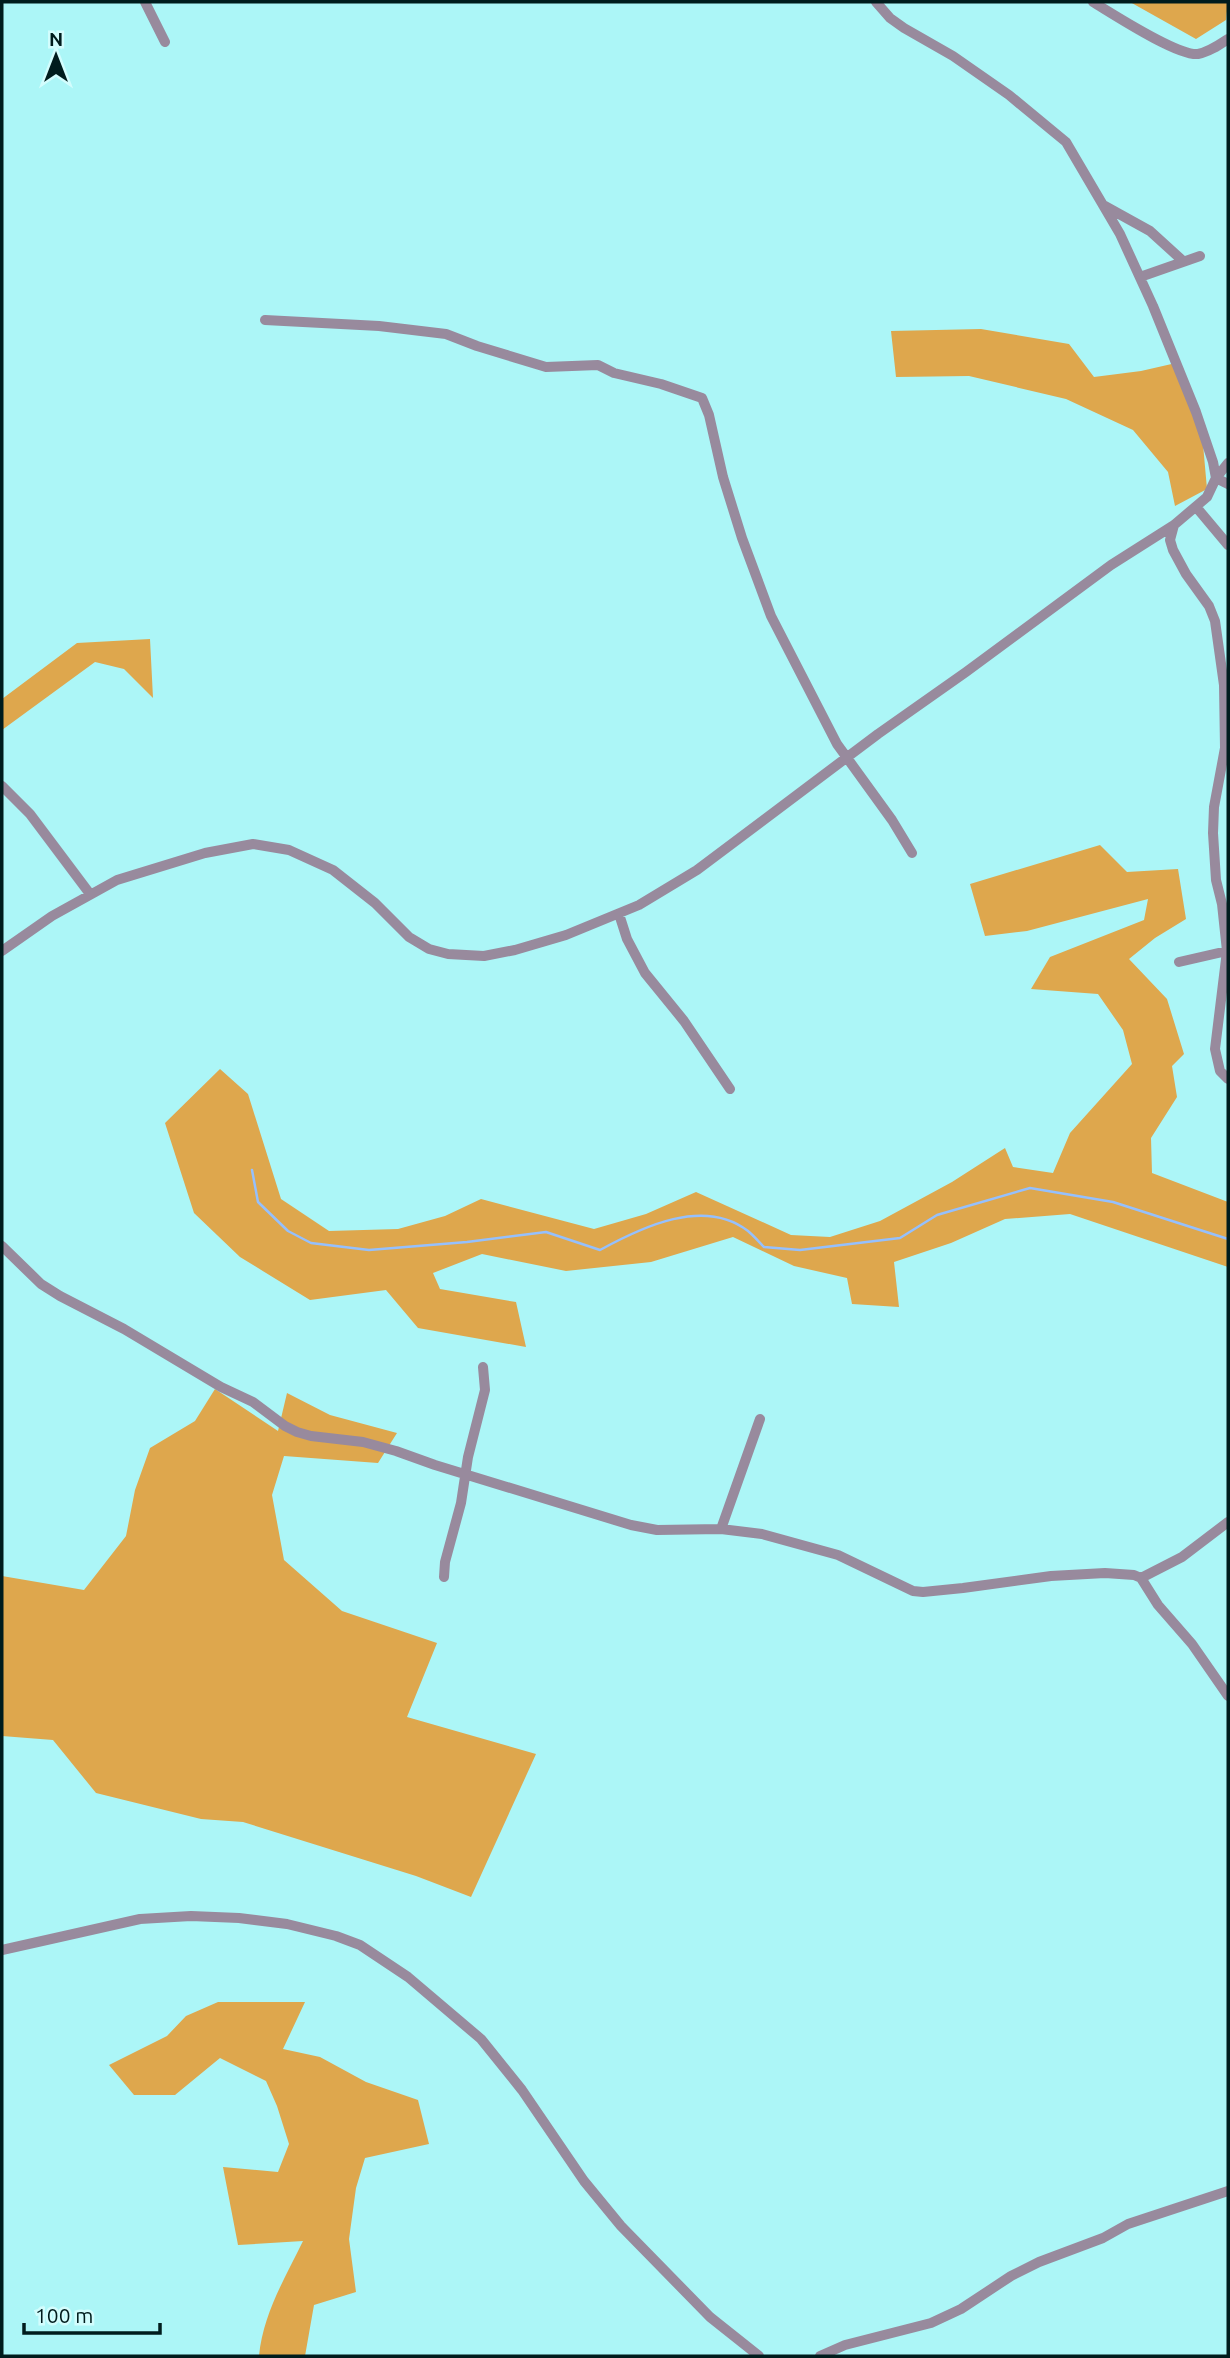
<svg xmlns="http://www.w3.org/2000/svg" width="1230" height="2358" font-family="Ubuntu,sans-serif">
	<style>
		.forest { fill: #dea74d }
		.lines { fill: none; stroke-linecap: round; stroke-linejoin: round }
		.stream { stroke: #95c0fd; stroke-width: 2.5 }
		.minor { stroke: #988a9d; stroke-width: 10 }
	</style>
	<rect width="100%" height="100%" fill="#acf6f7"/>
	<path class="forest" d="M 1130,2 L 1228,2 L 1226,20 L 1196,39 Z
		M 981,329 L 1069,344 L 1094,377 L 1141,371 L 1176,363 L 1202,433 L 1207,489 L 1175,506 L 1168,472 L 1133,430 L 1066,399 L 969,376 L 896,377 L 891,331 Z
		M 150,639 L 153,698 L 124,669 L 95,662 L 2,730 L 2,699 L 77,643 Z
		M 1100,845 L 1127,872 L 1178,869 L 1186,919 L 1155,938 L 1129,959 L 1167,999 L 1184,1054 L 1172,1066 L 1177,1097 L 1151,1138 L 1152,1173 L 1228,1202 L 1228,1267 L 1070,1214 L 1005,1219 L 951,1243 L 894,1262 L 899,1307 L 852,1304 L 847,1278 L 794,1266 L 733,1237 L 651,1262 L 566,1271 L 482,1254 L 433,1273 L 440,1289 L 516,1302 L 526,1347 L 418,1328 L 386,1290 L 310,1300 L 240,1257 L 194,1213 L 165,1123 L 220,1069 L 248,1094 L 281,1199 L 329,1231 L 398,1229 L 445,1216 L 481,1199 L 594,1229 L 646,1214 L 696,1192 L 791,1235 L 830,1237 L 880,1221 L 952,1182 L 1005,1148 L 1013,1167 L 1053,1173 L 1070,1133 L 1132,1064 L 1123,1030 L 1098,994 L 1031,989 L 1050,957 L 1144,920 L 1148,899 L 1027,931 L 985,936 L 970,884 Z
		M 215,1389 L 278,1431 L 287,1393 L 330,1415 L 397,1433 L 378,1463 L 284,1456 L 272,1495 L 284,1560 L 342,1611 L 437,1643 L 407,1717 L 536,1754 L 471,1897 L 416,1876 L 243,1822 L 201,1819 L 96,1793 L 53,1740 L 2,1736 L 2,1576 L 84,1590 L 126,1536 L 135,1490 L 150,1448 L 195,1421 Z
		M 218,2002 L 305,2002 L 283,2049 L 320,2057 L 366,2082 L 418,2100 L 429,2144 L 365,2158 L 356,2188 L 349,2239 L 356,2292 L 314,2305 L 305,2356 L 259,2356 C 263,2314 285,2278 303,2241 L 238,2245 L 223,2167 L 278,2172 L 289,2144 L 277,2106 L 266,2081 L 220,2058 L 175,2095 L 134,2095 L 109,2065 L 167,2036 L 186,2016 Z"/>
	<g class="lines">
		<path class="stream" d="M 252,1170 L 258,1202 L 288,1231 L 311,1243 L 369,1250 L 467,1242 L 546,1232 L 600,1250 C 642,1227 704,1197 748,1231 C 754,1236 759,1242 764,1247 L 800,1250 L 900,1238 L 937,1215 L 1030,1188 L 1113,1202 L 1228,1239"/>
		<path class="minor" d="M 145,2 L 165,42
			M 1093,2 C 1113,14 1177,56 1198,54 C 1209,52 1219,45 1228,39
			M 1103,205 L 1150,231 L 1183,261
			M 1140,277 L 1200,256
			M 265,320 L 379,326 L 446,334 L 477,346 L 546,367 L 598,365 L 614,373 L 661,384 L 702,398 L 709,415 L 723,477 L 742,538 L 771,616 L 837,744 L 892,820 L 912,853
			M 1228,463 L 1216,478 L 1228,484
			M 1197,508 L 1228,545
			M 1174,525 L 1170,540 L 1173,550 L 1186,574 L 1209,606 L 1215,621 L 1224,685 L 1225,748 L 1214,807 L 1213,833 L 1216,880 L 1222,904 L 1227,951 L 1215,1049 L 1220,1071 L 1228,1079
			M 2,786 L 30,814 L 90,894
			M 619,914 L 627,939 L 645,973 L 684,1021 L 730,1089
			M 2,951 L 52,916 L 117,880 L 205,853 L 253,844 L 289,850 L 333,870 L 375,903 L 409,937 L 429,949 L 448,954 L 484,956 L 515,950 L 566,935 L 639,905 L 697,870 L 878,734 L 966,672 L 1111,565 L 1174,525 L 1207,497 L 1216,478 L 1213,462 L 1196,412 L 1153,306 L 1120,234 L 1066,142 L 1009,95 L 953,56 L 904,28 L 890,18 L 876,2
			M 1179,962 L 1227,951
			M 2,1246 L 41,1284 L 60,1296 L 124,1329 L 221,1387 L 253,1402 L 285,1426 L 297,1432 L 311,1436 L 363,1442 L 396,1451 L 435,1465 L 631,1525 L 657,1530 L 721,1529 L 762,1534 L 838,1555 L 913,1591 L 923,1592 L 963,1588 L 1051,1576 L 1105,1573 L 1134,1575 L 1141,1578 L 1158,1605 L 1192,1644 L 1228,1696
			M 721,1529 L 760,1419
			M 444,1577 L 445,1562 L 461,1503 L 468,1457 L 485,1390 L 483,1367
			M 1141,1578 L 1182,1557 L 1228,1522
			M 2,1950 L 140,1919 L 191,1916 L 239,1918 L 287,1924 L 336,1936 L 360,1945 L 408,1977 L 481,2039 L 522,2090 L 584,2181 L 621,2226 L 710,2317 L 759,2356
			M 820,2356 L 845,2345 L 931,2323 L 961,2309 L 1011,2276 L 1039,2262 L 1103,2238 L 1128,2224 L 1228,2191"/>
	</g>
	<rect width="1230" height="2358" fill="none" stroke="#001c1d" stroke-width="7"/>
	<g transform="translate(56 56)" stroke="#d3fdfd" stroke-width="5" paint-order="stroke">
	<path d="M0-5L12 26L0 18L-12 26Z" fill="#001c1d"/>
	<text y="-10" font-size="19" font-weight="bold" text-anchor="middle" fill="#001c1d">N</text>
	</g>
	<path d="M24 2323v10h136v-10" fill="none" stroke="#001c1d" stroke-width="3.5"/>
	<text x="35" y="2323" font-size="21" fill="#001c1d" stroke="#d3fdfd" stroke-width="5" paint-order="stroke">100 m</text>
</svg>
